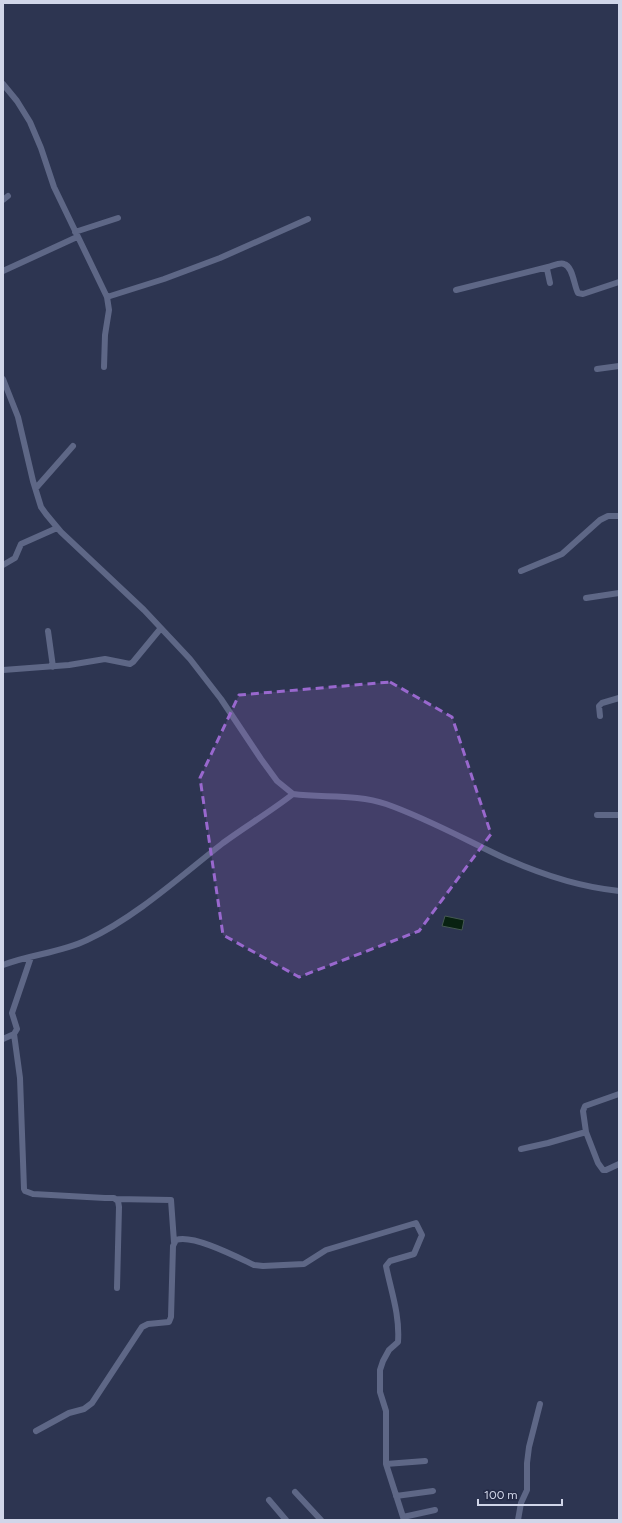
<svg xmlns="http://www.w3.org/2000/svg" width="622" height="1523" font-family="Figtree,sans-serif">
	<style>
		.water { fill: #082211; stroke: #445852 }
		.lines { fill: none; stroke-linecap: round; stroke-linejoin: round }
		.street { stroke: #5e6786; stroke-width: 6 }
		.marked { fill: #9968ce; fill-opacity: 0.2; stroke: #9968ce; stroke-width: 3; stroke-dasharray: 8 5; stroke-linejoin: round }
	</style>
	<rect width="100%" height="100%" fill="#2d3551"/>
	<path class="water" d="M 445,916 L 464,920 L 462,930 L 442,926 Z"/>
	<g class="lines">
		<path class="street" d="M 3,84 L 17,101 L 30,122 L 41,148 L 54,187 L 107,297 L 109,310 L 105,335 L 104,367
			M 3,200 L 8,196
			M 75,232 L 118,218
			M 3,271 L 77,237
			M 550,283 L 547,269 L 548,267 C 553,266 560,262 564,264 C 573,266 574,286 578,293 L 583,294 L 619,282
			M 456,290 L 548,267
			M 107,297 L 164,279 L 220,258 L 308,219
			M 597,369 L 619,366
			M 3,379 L 18,417 L 33,481 L 41,507 L 46,514 L 61,532 L 144,610 L 190,659 L 221,699 L 261,759 L 277,781 L 293,794 C 323,798 357,794 386,804 C 426,818 462,838 500,856 C 537,873 578,887 619,891
			M 36,488 L 73,446
			M 3,565 L 15,558 L 21,544 L 57,528
			M 521,571 L 562,554 L 600,520 L 608,516 L 619,516
			M 586,598 L 619,593
			M 48,631 L 53,667
			M 3,670 L 69,665 L 105,659 L 130,664 L 133,662 L 161,628
			M 600,716 L 599,706 L 602,703 L 619,698
			M 597,815 L 619,815
			M 3,965 C 31,954 60,953 87,940 C 135,918 182,875 223,843 C 246,826 270,812 293,794
			M 14,1034 L 20,1078 L 24,1189 L 25,1191 L 33,1194 L 105,1198 L 114,1198 L 118,1201 L 119,1207 L 117,1288
			M 3,1039 L 14,1034 L 17,1029 L 12,1013 L 31,957
			M 586,1132 L 598,1163 L 603,1170 L 606,1170 L 619,1164
			M 521,1149 L 548,1143 L 586,1132 L 583,1111 L 585,1106 L 619,1094
			M 116,1199 L 171,1200 L 174,1242
			M 36,1431 L 69,1413 L 84,1409 L 92,1403 L 142,1327 L 148,1324 L 169,1322 L 171,1317 L 173,1246 L 176,1240 C 193,1234 237,1257 254,1265 L 263,1266 L 304,1264 L 326,1250 L 416,1223 L 422,1235 L 414,1254 L 390,1261 L 386,1266 C 391,1291 400,1315 398,1342 L 389,1350 L 383,1361 L 380,1370 L 380,1392 L 386,1411 L 386,1464 L 404,1520
			M 386,1464 L 425,1461
			M 295,1492 L 321,1520
			M 396,1496 L 433,1491
			M 269,1500 L 286,1520
			M 403,1517 L 435,1510
			M 518,1520 L 521,1503 L 527,1490 L 527,1463 L 529,1447 L 540,1404"/>
	</g>
	<path class="marked" d="M 390,682 L 452,717 L 491,834 L 419,931 L 299,977 L 223,935 L 200,778 L 239,695 Z"/>
	<rect width="622" height="1523" fill="none" stroke="#d1d6e9" stroke-width="8"/>
	<path d="M478 1499v6h84v-6" fill="none" stroke="#d1d6e9" stroke-width="2"/>
	<text x="484" y="1499" font-size="12" fill="#d1d6e9" stroke="#242a46" stroke-width="3" paint-order="stroke">100 m</text>
</svg>
